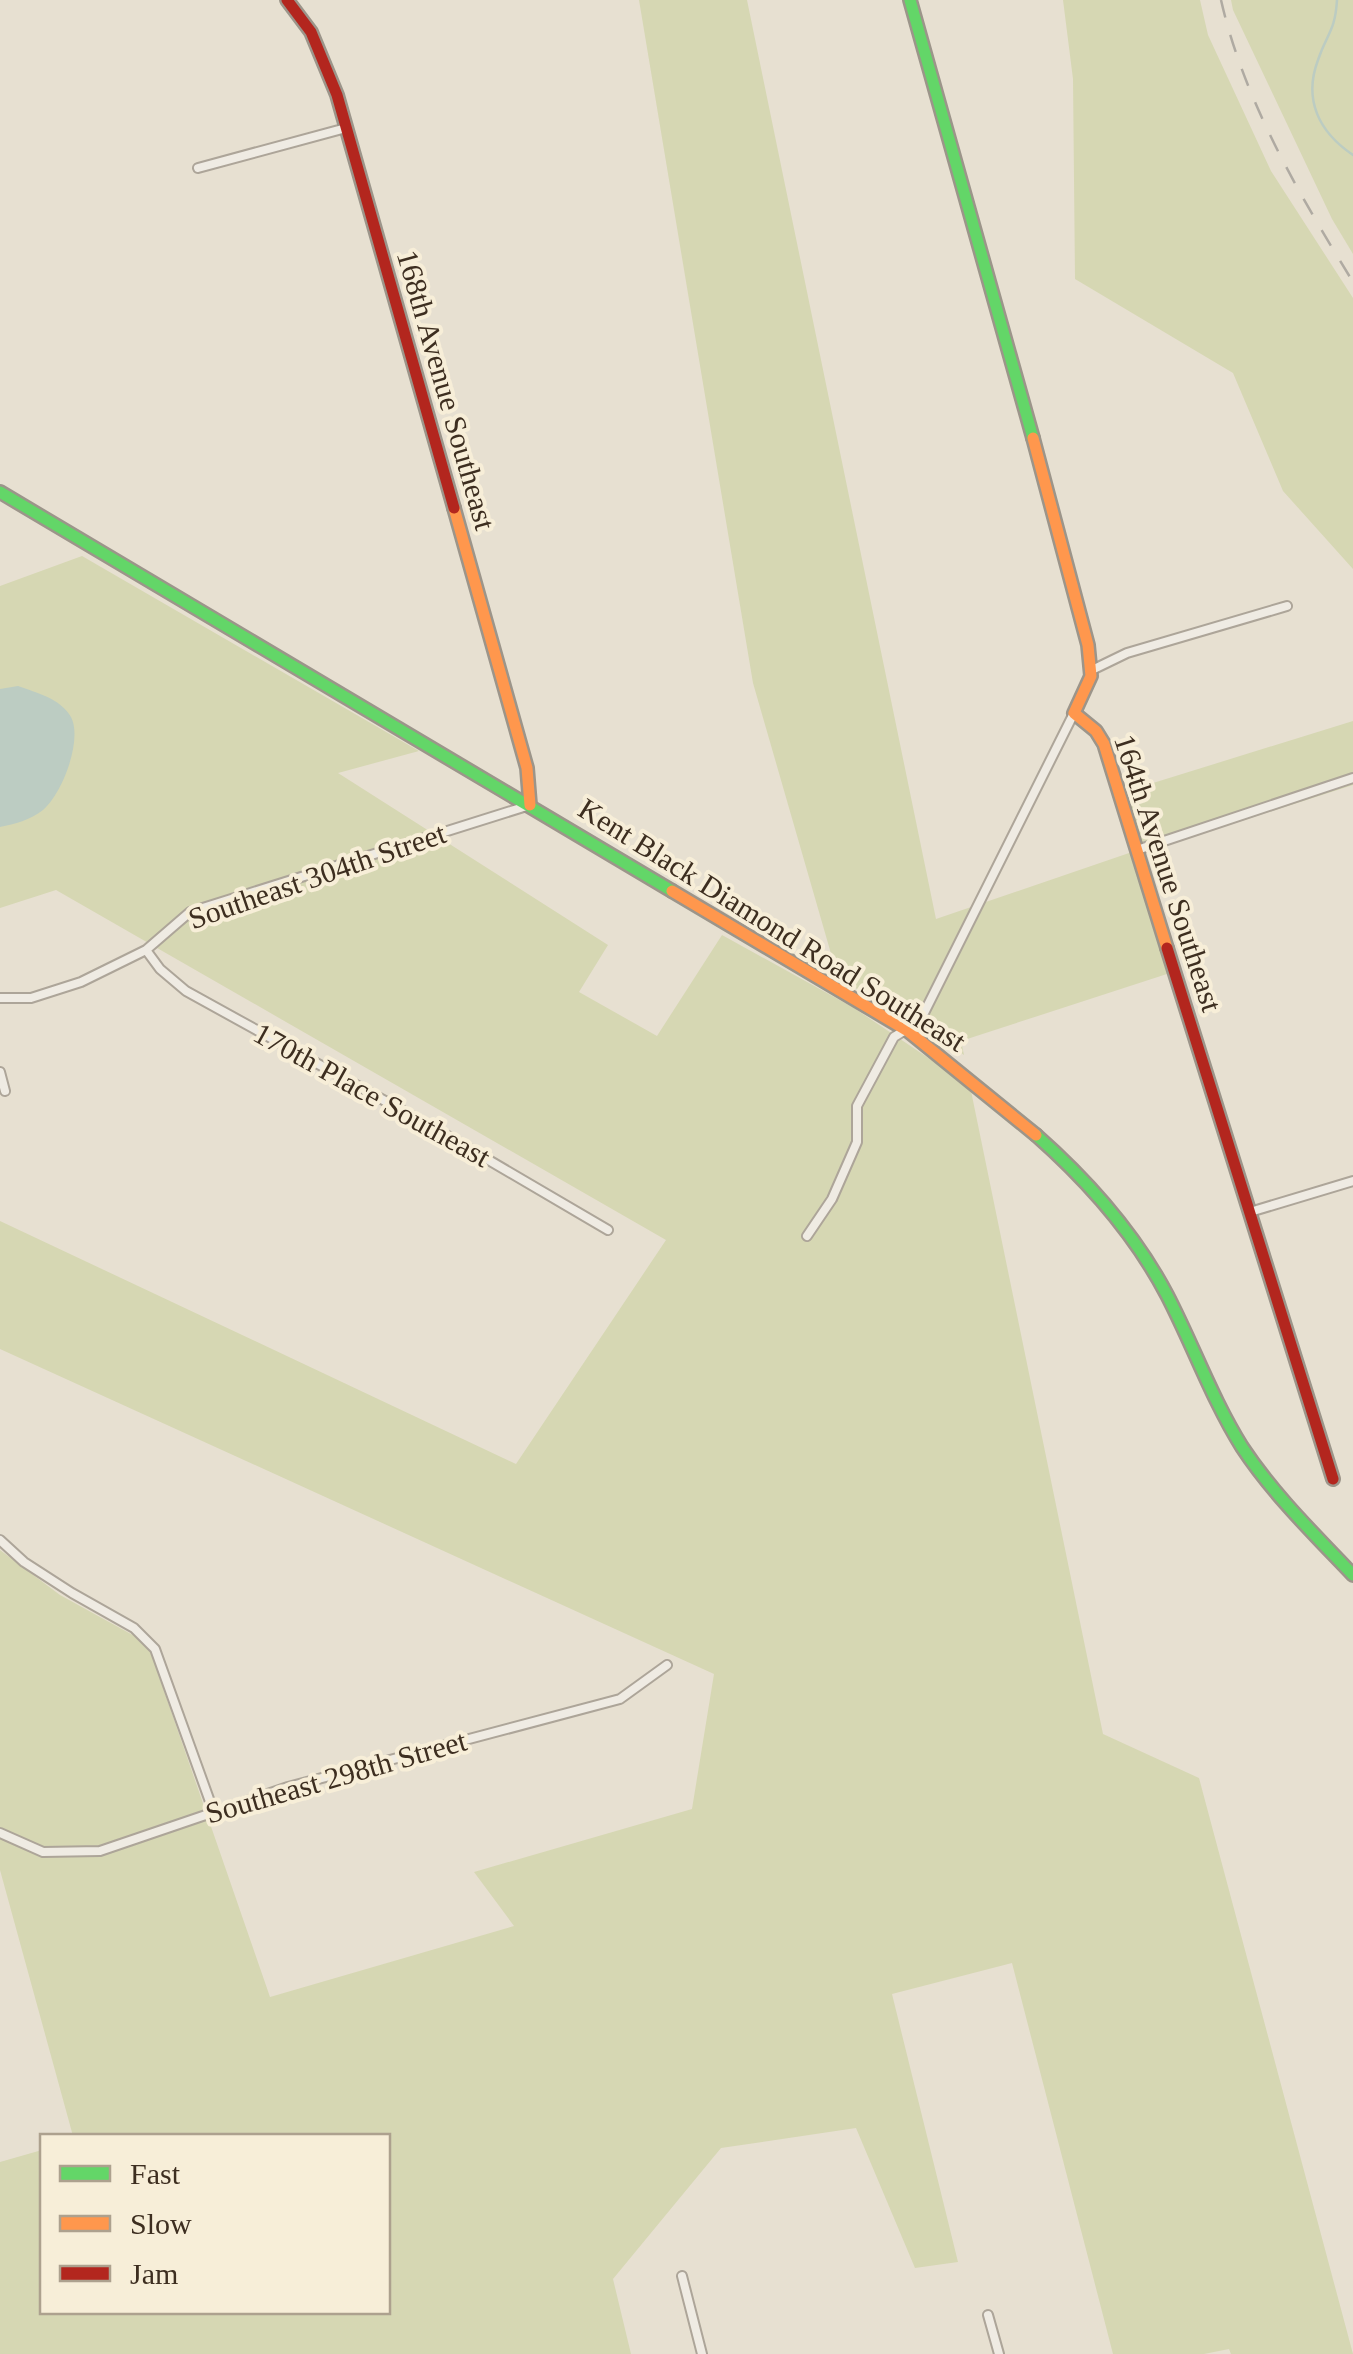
<svg xmlns="http://www.w3.org/2000/svg" width="1353" height="2354" font-family="Georgia,serif">
	<style>
		.green { fill: #d6d7b3 }
		.water { fill: #bcccc2 }
		.lines { fill: none; stroke-linecap: round; stroke-linejoin: round }
		.stream { stroke: #bcccc2; stroke-width: 2.5 }
		.street-casing { stroke: #ada599; stroke-width: 12 }
		.fast-casing { stroke: #9c958a; stroke-width: 16 }
		.slow-casing { stroke: #9c958a; stroke-width: 16 }
		.jam-casing { stroke: #9c958a; stroke-width: 16 }
		.street { stroke: #efebe3; stroke-width: 8 }
		.fast { stroke: #63d668; stroke-width: 11 }
		.slow { stroke: #ff974d; stroke-width: 11 }
		.jam { stroke: #b3261e; stroke-width: 11 }
		.rail { stroke: #afaaa2; stroke-width: 2.5; stroke-dasharray: 18 18; stroke-linecap: butt }
		.labels { text-anchor: middle; stroke-width: 8; stroke-linejoin: round; paint-order: stroke }
		.street-label { font-size: 30px; fill: #3d2e20; stroke: #f7eed8 }
	</style>
	<rect width="100%" height="100%" fill="#e7e0d1"/>
	<path class="green" d="M 639,0 L 747,0 L 936,919 L 1132,852 L 1170,973 L 961,1041 L 964,1055 L 895,1010 L 830,974 L 834,964 L 753,683 Z
		M 1063,0 L 1200,0 L 1208,35 L 1271,171 L 1353,298 L 1353,569 L 1283,491 L 1233,373 L 1075,279 L 1073,79 Z
		M 1231,0 L 1353,0 L 1353,254 L 1332,219 L 1233,10 Z
		M 82,556 L 419,751 L 338,773 L 608,945 L 579,992 L 657,1036 L 722,935 L 854,1008 L 970,1086 L 1103,1734 L 1199,1778 L 1353,2354 L 1231,2354 L 1229,2349 L 1204,2354 L 1113,2354 L 1012,1963 L 892,1994 L 958,2262 L 915,2268 L 856,2128 L 721,2148 L 613,2279 L 631,2354 L 0,2354 L 0,2162 L 42,2150 L 42,2312 L 388,2312 L 388,2136 L 73,2136 L 0,1870 L 0,1550 L 60,1595 L 140,1639 L 151,1653 L 270,1997 L 514,1926 L 474,1872 L 692,1809 L 714,1674 L 0,1349 L 0,1221 L 516,1464 L 666,1240 L 56,890 L 0,908 L 0,586 Z
		M 1353,721 L 1353,785 L 1142,853 L 1124,792 Z"/>
	<path class="water" d="M 18,686 C 37,693 60,698 71,717 C 83,740 62,794 43,810 C 30,820 15,824 0,827 L 0,689 Z"/>
	<g class="lines">
		<path class="stream" d="M 1337,0 C 1335,32 1327,33 1318,60 C 1303,100 1319,132 1353,155"/>
		<defs>
			<path id="street" d="M 198,168 L 346,128
				M 1092,670 L 1127,653 L 1287,606
				M 1137,850 L 1353,778
				M 146,950 L 160,969 L 186,991 L 434,1128 L 608,1230
				M 0,998 L 31,998 L 81,982 L 146,950 L 190,912 L 530,805
				M 0,1072 L 5,1091
				M 1250,1212 L 1353,1181
				M 807,1236 L 832,1199 L 857,1142 L 857,1106 L 894,1037 L 920,1021 L 1074,713
				M 0,1540 L 24,1562 L 72,1593 L 134,1628 L 155,1649 L 213,1810
				M 0,1833 L 43,1852 L 100,1851 L 288,1787 L 620,1699 L 667,1665
				M 682,2276 L 702,2354
				M 988,2315 L 999,2354"/>
			<path id="fast" d="M 910,0 L 1033,438
				M 0,492 L 672,891
				M 1036,1135 C 1087,1180 1135,1234 1167,1295 C 1193,1345 1212,1399 1242,1447 C 1273,1494 1314,1534 1353,1575"/>
			<path id="slow" d="M 1033,438 L 1088,645 L 1091,676 L 1074,713 L 1096,731 L 1104,744 L 1167,948
				M 454,508 L 527,768 L 530,805
				M 672,891 L 908,1031 L 1036,1135"/>
			<path id="jam" d="M 287,0 L 311,32 L 337,95 L 454,508
				M 1167,948 L 1333,1479"/>
		</defs>
		<use href="#street" class="street-casing"/>
		<use href="#fast" class="fast-casing"/>
		<use href="#slow" class="slow-casing"/>
		<use href="#jam" class="jam-casing"/>
		<use href="#street" class="street"/>
		<use href="#fast" class="fast"/>
		<use href="#slow" class="slow"/>
		<use href="#jam" class="jam"/>
		<path class="rail" d="M 1221,0 C 1244,101 1299,194 1353,282"/>
	</g>
	<g class="labels">
		<g class="street-label">
			<text transform="translate(446 390) rotate(74)" y="10">168th Avenue Southeast</text>
			<text transform="translate(1168 873) rotate(72)" y="10">164th Avenue Southeast</text>
			<text transform="translate(317 876) rotate(-19)" y="10">Southeast 304th Street</text>
			<text transform="translate(772 925) rotate(32)" y="10">Kent Black Diamond Road Southeast</text>
			<text transform="translate(372 1095) rotate(29)" y="10">170th Place Southeast</text>
			<text transform="translate(336 1777) rotate(-16)" y="10">Southeast 298th Street</text>
		</g>
	</g>
	<rect x="40" y="2134" width="350" height="180" fill="#f7eed8" stroke="#ada18e" stroke-width="2.5"/>
	<rect x="60" y="2166" width="50" height="15" fill="#63d668" stroke="#ada18e" stroke-width="2.5"/>
	<text x="130" y="2184" font-size="30" fill="#3d2e20">Fast</text>
	<rect x="60" y="2216" width="50" height="15" fill="#ff974d" stroke="#ada18e" stroke-width="2.5"/>
	<text x="130" y="2234" font-size="30" fill="#3d2e20">Slow</text>
	<rect x="60" y="2266" width="50" height="15" fill="#b3261e" stroke="#ada18e" stroke-width="2.5"/>
	<text x="130" y="2284" font-size="30" fill="#3d2e20">Jam</text>
</svg>
